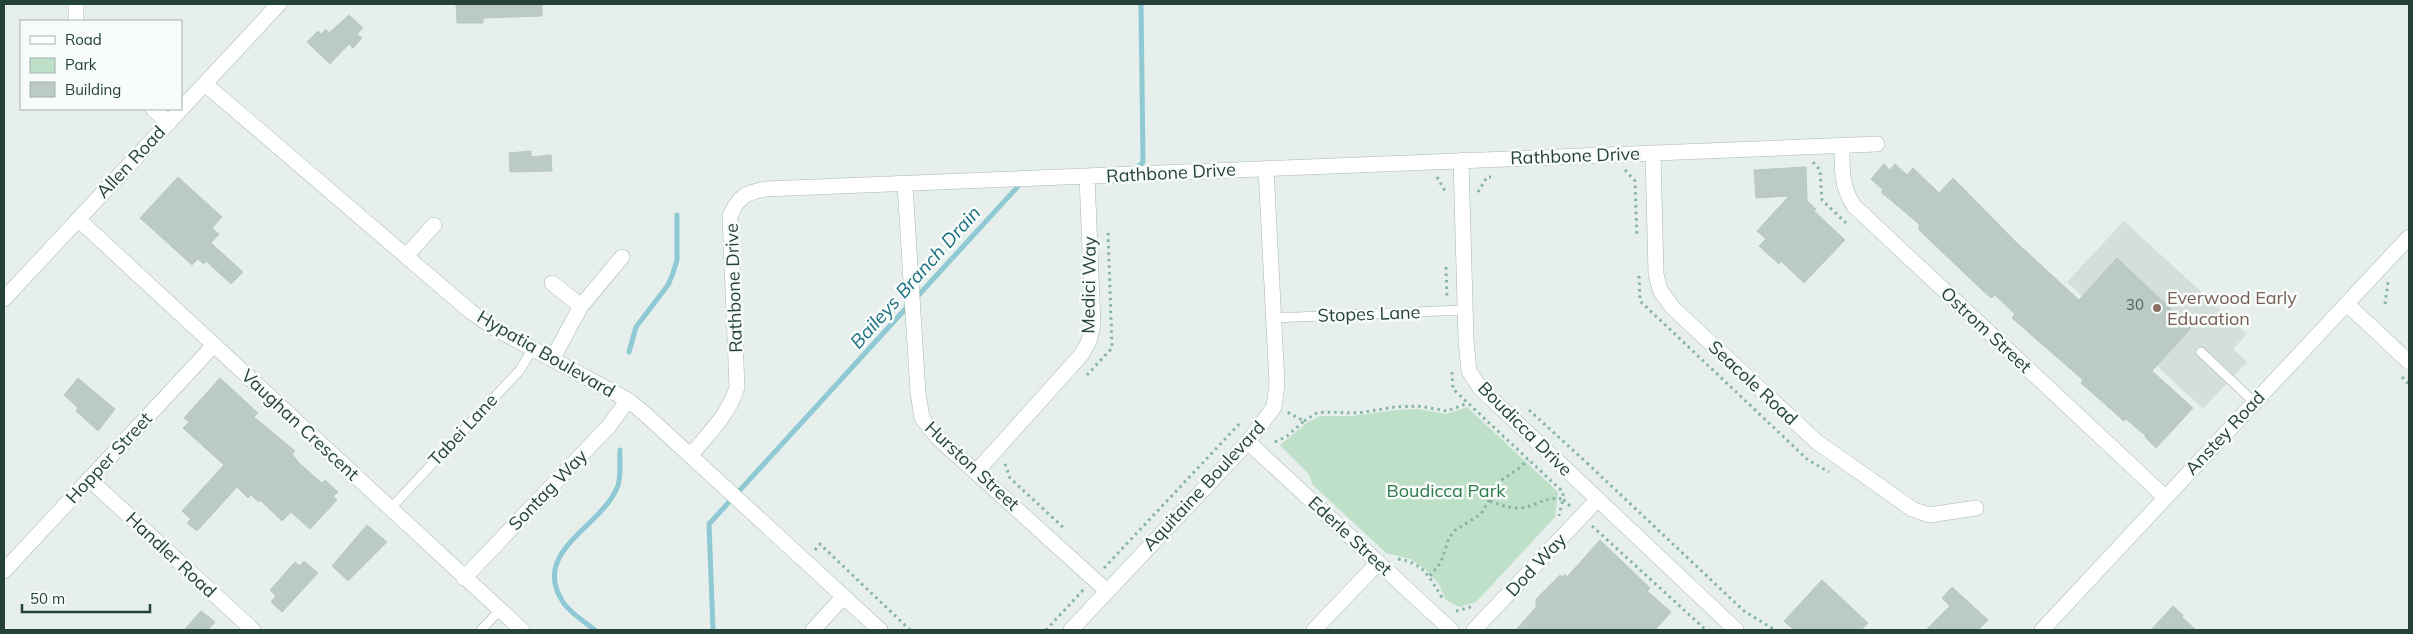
<svg xmlns="http://www.w3.org/2000/svg" width="2413" height="634" font-family="Mulish,sans-serif">
	<style>
		.built { fill: #d4dfda }
		.green { fill: #bfe0c8 }
		.lines { fill: none; stroke-linecap: round; stroke-linejoin: round }
		.stream { stroke: #8ec9d4; stroke-width: 5 }
		.building { fill: #bbcac4; stroke: #b8c9c2 }
		.lane-casing { stroke: #a8b8b2; stroke-width: 10 }
		.street-casing { stroke: #a8b8b2; stroke-width: 16 }
		.secondary-casing { stroke: #a4bbb3; stroke-width: 16 }
		.path { stroke: #86b3a5; stroke-width: 3; stroke-dasharray: 2.5 4; stroke-linecap: butt }
		.lane { stroke: #fff; stroke-width: 9 }
		.street { stroke: #fff; stroke-width: 15 }
		.secondary { stroke: #fff; stroke-width: 15 }
		.education-dot { fill: #8d6e63; stroke: #f7fbf9; stroke-width: 2 }
		.labels { text-anchor: middle; stroke-width: 5; stroke-linejoin: round; paint-order: stroke }
		.number-label { font-size: 15px; fill: #4a645c }
		.street-label { font-size: 18px; fill: #24423a; stroke: #f7fbf9 }
		.education-label { font-size: 18px; fill: #785e54; stroke: #f7fbf9; text-anchor: start }
		.park-label { font-size: 18px; fill: #2d7a4b; stroke: #f7fbf9 }
		.water-label { font-size: 19px; font-style: italic; fill: #1c6f80; stroke: #f7fbf9 }
	</style>
	<rect width="100%" height="100%" fill="#e6efeb"/>
	<path class="built" d="M 2124,221 L 2247,334 L 2233,349 L 2247,362 L 2203,409 L 2067,282 Z"/>
	<path class="green" d="M 1467,407 L 1558,492 L 1555,517 L 1480,598 L 1476,602 L 1459,607 L 1446,600 L 1438,583 L 1426,570 L 1410,559 L 1386,553 L 1312,484 L 1309,474 L 1280,445 L 1308,422 L 1320,416 L 1352,416 L 1397,410 L 1418,409 L 1446,414 Z"/>
	<g class="lines">
		<path class="stream" d="M 1135,170 L 1143,162 L 1141,4
			M 915,299 L 1022,182
			M 629,352 L 636,327 L 668,285 L 673,273 L 677,260 L 677,215
			M 595,630 C 585,622 570,613 563,602 C 530,552 600,528 617,488 C 622,478 619,461 620,450
			M 713,630 L 709,524 L 909,305"/>
	</g>
	<path class="building" d="M 456,4 L 542,4 L 542,16 L 483,18 L 483,23 L 457,23 Z
		M 349,15 L 363,28 L 357,34 L 362,38 L 353,48 L 349,44 L 330,64 L 307,42 L 318,31 L 321,34 L 326,29 L 329,33 Z
		M 531,151 L 531,157 L 551,155 L 552,171 L 510,172 L 509,153 Z
		M 1884,164 L 1890,170 L 1895,164 L 1907,175 L 1913,168 L 1939,193 L 1953,178 L 2016,242 L 2079,300 L 2117,258 L 2191,328 L 2152,371 L 2193,408 L 2156,448 L 2145,437 L 2146,436 L 2126,419 L 2124,421 L 2081,383 L 2083,380 L 2012,318 L 2015,314 L 1995,295 L 1991,298 L 1980,288 L 1919,230 L 1919,224 L 1881,192 L 1883,190 L 1871,179 Z
		M 1806,167 L 1807,201 L 1816,209 L 1814,211 L 1845,240 L 1804,283 L 1781,261 L 1779,264 L 1759,246 L 1766,239 L 1757,231 L 1789,196 L 1756,198 L 1754,170 Z
		M 178,177 L 222,217 L 212,228 L 219,234 L 211,243 L 243,272 L 231,284 L 206,261 L 204,264 L 198,259 L 192,265 L 140,218 Z
		M 78,378 L 115,409 L 98,431 L 76,411 L 78,408 L 64,395 Z
		M 220,378 L 258,413 L 254,417 L 295,451 L 292,454 L 299,463 L 322,483 L 325,480 L 338,492 L 333,496 L 337,500 L 310,529 L 291,512 L 282,521 L 260,500 L 259,502 L 251,495 L 248,498 L 237,487 L 197,531 L 187,523 L 191,519 L 182,511 L 224,465 L 183,428 L 189,422 L 184,418 Z
		M 367,525 L 387,542 L 348,581 L 332,566 Z
		M 1600,540 L 1650,588 L 1647,591 L 1671,612 L 1655,630 L 1516,630 L 1536,607 L 1536,599 L 1560,575 L 1563,577 L 1565,574 L 1567,577 Z
		M 304,561 L 318,573 L 282,612 L 271,602 L 276,596 L 270,590 L 295,562 L 300,566 Z
		M 1822,580 L 1868,623 L 1861,630 L 1794,630 L 1784,621 Z
		M 1952,587 L 1988,620 L 1978,630 L 1926,630 L 1950,606 L 1942,598 Z
		M 2173,606 L 2183,615 L 2182,617 L 2196,630 L 2151,630 Z
		M 201,611 L 215,622 L 208,630 L 184,630 Z"/>
	<g class="lines">
		<defs>
			<path id="lane" d="M 1273,318 L 1464,310
				M 2201,352 L 2254,402
				M 390,509 L 520,370 L 533,348
				M 481,630 L 500,610"/>
			<path id="street" d="M 76,4 L 76,21
				M 205,84 L 470,311 L 494,328 L 628,400 L 644,413 L 880,630
				M 153,109 L 169,123
				M 1842,146 C 1842,168 1841,187 1854,206 L 2165,497
				M 1653,153 L 1656,274 L 1660,290 L 1673,308 L 1817,442 L 1912,509 L 1929,515 L 1976,508
				M 1461,160 L 1466,340 L 1469,371 L 1480,388 L 1736,630
				M 905,185 L 918,393 L 922,418 L 938,438 L 1107,591
				M 78,219 L 522,630
				M 406,256 L 434,225
				M 552,283 L 581,306
				M 4,299 L 279,4
				M 2347,304 L 2409,362
				M 553,358 L 581,306 L 622,257
				M 1248,442 L 1451,630
				M 691,455 C 708,434 730,413 737,387 L 730,216 C 739,196 745,193 766,189 L 1877,144
				M 977,471 L 1082,354 L 1089,341 L 1093,325 L 1087,176
				M 89,479 L 253,630
				M 4,571 L 214,345
				M 464,578 L 609,426 L 628,400
				M 813,630 L 844,596
				M 1071,630 L 1248,442 L 1274,407 L 1277,384 L 1266,168
				M 1314,630 L 1378,563
				M 1474,630 L 1598,499"/>
			<path id="secondary" d="M 2042,630 L 2409,237"/>
		</defs>
		<use href="#lane" class="lane-casing"/>
		<use href="#street" class="street-casing"/>
		<use href="#secondary" class="secondary-casing"/>
		<path class="path" d="M 1813,162 L 1820,170 L 1822,200 L 1846,223
			M 1625,170 L 1635,181 L 1637,237
			M 1437,177 L 1445,191
			M 1478,192 L 1487,177 L 1491,177
			M 1446,267 L 1447,298
			M 1639,276 L 1640,301 L 1808,460 L 1829,472
			M 2385,304 L 2388,282
			M 1452,372 L 1453,389 L 1563,492 L 1563,499 L 1571,507
			M 1087,375 L 1112,348 L 1108,231
			M 2402,377 L 2409,384
			M 1529,410 L 1587,463
			M 1304,421 L 1317,413 L 1325,412 L 1358,413 L 1395,407 L 1418,406 L 1447,411 L 1468,403
			M 1275,442 L 1287,436 L 1304,421 L 1287,412
			M 1587,463 L 1744,611 L 1775,630
			M 1005,464 L 1010,478 L 1066,530
			M 1490,501 C 1504,507 1518,511 1532,505 C 1543,501 1551,497 1563,499 L 1559,516
			M 1592,526 L 1706,630
			M 815,550 L 820,544 L 910,630
			M 1398,559 C 1425,563 1430,579 1443,599
			M 1104,568 L 1242,421
			M 1430,576 L 1441,562 L 1449,538 L 1454,531 L 1481,514 L 1500,481 L 1518,469 L 1528,460
			M 1456,611 L 1474,606
			M 1046,630 L 1084,589"/>
		<use href="#lane" class="lane"/>
		<use href="#street" class="street"/>
		<use href="#secondary" class="secondary"/>
	</g>
	<circle class="education-dot" cx="2157" cy="308" r="5"/>
	<g class="labels">
		<g class="number-label">
			<text x="2135" y="310">30</text>
		</g>
		<g class="street-label">
			<text transform="translate(1575 156) rotate(-2)" y="6">Rathbone Drive</text>
			<text transform="translate(131 162) rotate(-47)" y="6">Allen Road</text>
			<text transform="translate(1171 173) rotate(-3)" y="6">Rathbone Drive</text>
			<text transform="translate(1089 285) rotate(-89)" y="6">Medici Way</text>
			<text transform="translate(734 288) rotate(-92)" y="6">Rathbone Drive</text>
			<text transform="translate(1369 314) rotate(-2)" y="6">Stopes Lane</text>
			<text transform="translate(1986 330) rotate(43)" y="6">Ostrom Street</text>
			<text transform="translate(546 354) rotate(30)" y="6">Hypatia Boulevard</text>
			<text transform="translate(1753 383) rotate(43)" y="6">Seacole Road</text>
			<text transform="translate(300 425) rotate(43)" y="6">Vaughan Crescent</text>
			<text transform="translate(1525 429) rotate(45)" y="6">Boudicca Drive</text>
			<text transform="translate(463 430) rotate(-47)" y="6">Tabei Lane</text>
			<text transform="translate(2225 433) rotate(-47)" y="6">Anstey Road</text>
			<text transform="translate(109 458) rotate(-47)" y="6">Hopper Street</text>
			<text transform="translate(972 466) rotate(43)" y="6">Hurston Street</text>
			<text transform="translate(1204 486) rotate(-47)" y="6">Aquitaine Boulevard</text>
			<text transform="translate(548 490) rotate(-46)" y="6">Sontag Way</text>
			<text transform="translate(1350 536) rotate(43)" y="6">Ederle Street</text>
			<text transform="translate(171 555) rotate(43)" y="6">Handler Road</text>
			<text transform="translate(1536 565) rotate(-47)" y="6">Dod Way</text>
		</g>
		<g class="education-label">
			<text x="2167" y="304">Everwood Early<tspan x="2167" dy="21">Education</tspan></text>
		</g>
		<g class="park-label">
			<text x="1446" y="497">Boudicca Park</text>
		</g>
		<g class="water-label">
			<text transform="translate(915 277) rotate(-48)" y="7">Baileys Branch Drain</text>
		</g>
	</g>
	<rect width="2413" height="634" fill="none" stroke="#24423a" stroke-width="10"/>
	<rect x="20" y="20" width="162" height="90" fill="#f7fbf9" stroke="#a3b1ad"/>
	<rect x="30" y="36" width="25" height="8" fill="#ffffff" stroke="#a3b1ad"/>
	<text x="65" y="45" font-size="15" fill="#24423a">Road</text>
	<rect x="30" y="58" width="25" height="15" fill="#bfe0c8" stroke="#a3b1ad"/>
	<text x="65" y="70" font-size="15" fill="#24423a">Park</text>
	<rect x="30" y="82" width="25" height="15" fill="#bbcac4" stroke="#a3b1ad"/>
	<text x="65" y="95" font-size="15" fill="#24423a">Building</text>
	<path d="M22 604v8h128v-8" fill="none" stroke="#24423a" stroke-width="2.5"/>
	<text x="30" y="604" font-size="15" fill="#24423a" stroke="#f7fbf9" stroke-width="4" paint-order="stroke">50 m</text>
</svg>
